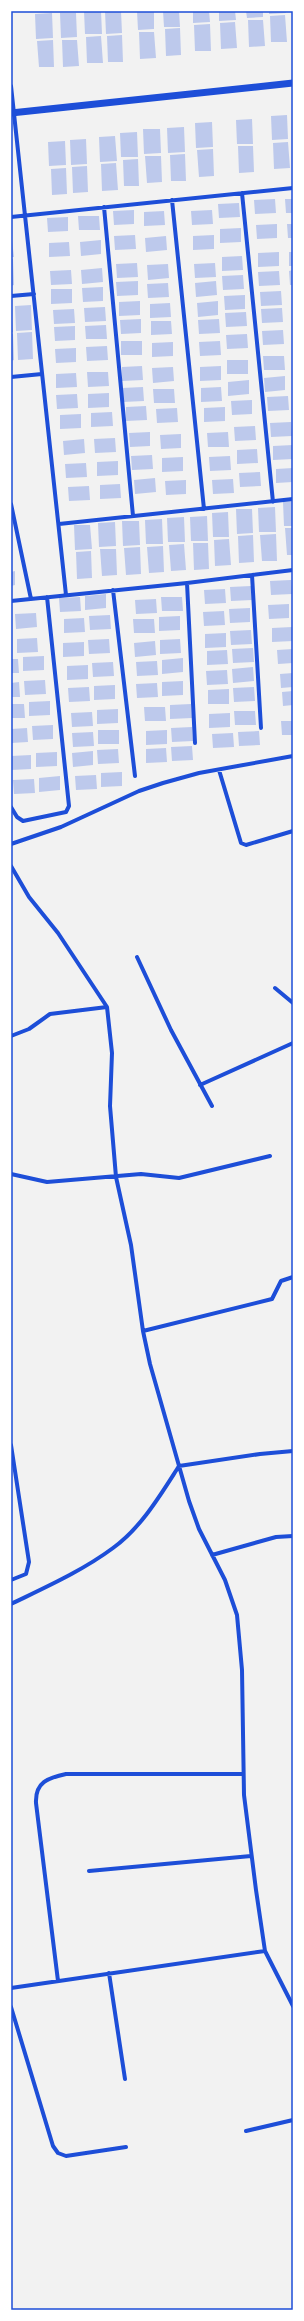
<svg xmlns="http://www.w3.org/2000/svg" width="304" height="2321" font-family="'DM Sans',sans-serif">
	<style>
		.building { fill: #bdc9ec }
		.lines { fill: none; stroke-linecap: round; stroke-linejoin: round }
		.minor { stroke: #1d4ed8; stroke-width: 4 }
		.tertiary { stroke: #1d4ed8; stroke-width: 7 }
		.neatline { fill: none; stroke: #1d4ed8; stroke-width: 1.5 }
	</style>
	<rect width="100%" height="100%" fill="#f2f2f2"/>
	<path class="building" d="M 84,11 L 101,11 L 102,34 L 85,34 Z
		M 105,11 L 121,11 L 122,33 L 106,34 Z
		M 137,11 L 154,11 L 154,29 L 138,30 Z
		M 163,11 L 179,11 L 180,27 L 164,27 Z
		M 193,11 L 209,11 L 210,22 L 193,23 Z
		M 219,11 L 235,11 L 236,20 L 219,21 Z
		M 246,11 L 263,11 L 263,17 L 247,18 Z
		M 269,11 L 285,11 L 286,13 L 269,14 Z
		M 52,13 L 53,38 L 36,39 L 35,14 Z
		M 60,13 L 76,13 L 77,37 L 61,38 Z
		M 285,15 L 287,42 L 271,42 L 270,16 Z
		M 248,20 L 263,20 L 265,46 L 249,47 Z
		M 235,22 L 237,48 L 221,49 L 220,23 Z
		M 210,24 L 211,51 L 195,51 L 194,25 Z
		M 180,28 L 181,55 L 166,56 L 165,29 Z
		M 139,32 L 154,32 L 156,58 L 140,59 Z
		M 122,35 L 123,62 L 108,62 L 107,36 Z
		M 101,36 L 103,63 L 87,63 L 86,37 Z
		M 53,40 L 54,67 L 39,67 L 37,41 Z
		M 62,40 L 77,40 L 79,66 L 63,67 Z
		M 287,115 L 288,139 L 272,140 L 271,116 Z
		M 252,119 L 253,144 L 237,144 L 236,120 Z
		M 212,122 L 213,147 L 196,148 L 195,123 Z
		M 184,127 L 185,152 L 168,153 L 167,128 Z
		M 143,129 L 160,129 L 161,153 L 144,154 Z
		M 137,132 L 138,157 L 121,157 L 120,133 Z
		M 115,136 L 117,161 L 100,162 L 99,137 Z
		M 86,139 L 87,164 L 71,165 L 70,140 Z
		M 65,141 L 66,165 L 49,166 L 48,142 Z
		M 288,142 L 290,168 L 274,169 L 273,143 Z
		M 238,146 L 253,146 L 254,172 L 239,173 Z
		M 213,149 L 214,176 L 199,177 L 197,150 Z
		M 185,154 L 186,181 L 171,181 L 170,155 Z
		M 145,156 L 161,156 L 162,182 L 147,183 Z
		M 138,159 L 139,186 L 124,186 L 123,160 Z
		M 116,163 L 118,190 L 102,191 L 101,164 Z
		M 87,166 L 88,192 L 73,193 L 72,167 Z
		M 66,168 L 67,194 L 52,195 L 51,169 Z
		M 275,199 L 276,213 L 255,214 L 254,200 Z
		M 285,199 L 293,199 L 293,213 L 286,213 Z
		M 239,203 L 240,217 L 219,218 L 218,204 Z
		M 134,210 L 134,224 L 114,225 L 113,211 Z
		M 212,210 L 213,224 L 192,225 L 191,211 Z
		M 164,211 L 165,225 L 144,226 L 144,212 Z
		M 78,216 L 99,216 L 100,230 L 79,230 Z
		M 68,217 L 68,231 L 48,232 L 47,218 Z
		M 277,224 L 277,238 L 257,239 L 256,225 Z
		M 287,224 L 293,224 L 293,238 L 288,238 Z
		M 241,228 L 241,242 L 220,243 L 220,229 Z
		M 11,232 L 14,257 L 11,257 Z
		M 135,235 L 136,249 L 115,250 L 114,236 Z
		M 214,235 L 214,249 L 193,250 L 193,236 Z
		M 166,236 L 167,250 L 146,252 L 145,238 Z
		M 101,240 L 101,254 L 81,256 L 80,242 Z
		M 69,242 L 70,256 L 49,257 L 49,243 Z
		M 279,252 L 279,266 L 258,267 L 258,253 Z
		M 289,252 L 293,252 L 293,266 L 289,266 Z
		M 242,256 L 243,270 L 222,271 L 222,257 Z
		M 11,259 L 13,259 L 14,285 L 11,286 Z
		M 137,263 L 138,277 L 117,278 L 116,264 Z
		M 215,263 L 216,277 L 195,278 L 194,264 Z
		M 168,264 L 169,278 L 148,280 L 147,265 Z
		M 102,268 L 103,282 L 82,284 L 81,270 Z
		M 71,270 L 72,284 L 51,285 L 50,271 Z
		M 293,270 L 293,285 L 290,285 L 289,271 Z
		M 279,271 L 280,285 L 259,286 L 258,272 Z
		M 243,275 L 244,289 L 223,290 L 222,276 Z
		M 138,281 L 138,295 L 117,296 L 116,282 Z
		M 216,281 L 217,295 L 196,297 L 195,283 Z
		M 168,283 L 169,297 L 148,298 L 147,284 Z
		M 103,287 L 103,301 L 83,302 L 82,288 Z
		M 51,289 L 72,289 L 72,303 L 51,304 Z
		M 281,291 L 282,305 L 261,306 L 260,292 Z
		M 245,295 L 245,309 L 225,310 L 224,296 Z
		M 140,301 L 140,315 L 119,316 L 119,302 Z
		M 218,301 L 218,315 L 198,317 L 197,303 Z
		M 170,303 L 171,317 L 150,318 L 150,304 Z
		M 31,305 L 32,330 L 16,331 L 15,306 Z
		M 105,307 L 106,321 L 85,322 L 84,308 Z
		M 282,308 L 283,322 L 262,323 L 261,309 Z
		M 74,309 L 75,323 L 54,324 L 53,310 Z
		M 246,312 L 247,326 L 226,327 L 225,313 Z
		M 141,319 L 141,333 L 121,334 L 120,320 Z
		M 219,319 L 220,333 L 199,334 L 198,320 Z
		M 11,320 L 12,320 L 13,332 L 11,332 Z
		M 151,321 L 171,321 L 172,334 L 151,335 Z
		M 106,325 L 107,339 L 86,339 L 85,326 Z
		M 75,326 L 75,340 L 55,341 L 54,327 Z
		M 283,330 L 284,344 L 263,345 L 262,331 Z
		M 32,332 L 33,359 L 18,360 L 17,333 Z
		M 11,334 L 13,334 L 14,360 L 11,361 Z
		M 247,334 L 248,348 L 227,349 L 226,335 Z
		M 121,341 L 142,341 L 142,355 L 121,355 Z
		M 220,341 L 221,355 L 200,356 L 199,342 Z
		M 173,342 L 173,356 L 152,357 L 152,343 Z
		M 107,346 L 108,360 L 87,361 L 86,347 Z
		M 76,348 L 76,362 L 56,363 L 55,349 Z
		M 263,356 L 284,356 L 285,370 L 264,370 Z
		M 227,360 L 248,360 L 248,374 L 227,374 Z
		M 142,366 L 143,380 L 122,381 L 122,367 Z
		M 221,366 L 221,380 L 200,381 L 200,367 Z
		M 173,367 L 174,381 L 153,383 L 152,368 Z
		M 87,372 L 108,372 L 109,386 L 88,387 Z
		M 76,373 L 77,387 L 56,388 L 56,374 Z
		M 285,376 L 285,390 L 265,392 L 264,378 Z
		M 249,380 L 249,394 L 228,396 L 228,382 Z
		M 143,387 L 144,401 L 123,402 L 122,388 Z
		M 221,387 L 222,401 L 201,402 L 201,388 Z
		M 153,389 L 174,389 L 175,403 L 154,403 Z
		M 109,393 L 109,407 L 88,408 L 88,394 Z
		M 77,394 L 78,408 L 57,409 L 56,395 Z
		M 288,396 L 289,410 L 268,411 L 267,397 Z
		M 252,400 L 252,414 L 232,415 L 231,401 Z
		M 146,406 L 147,420 L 126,421 L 126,407 Z
		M 225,407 L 225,421 L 204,422 L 204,408 Z
		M 177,408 L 178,422 L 157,423 L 156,409 Z
		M 112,412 L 113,426 L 91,427 L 91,413 Z
		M 81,414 L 81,428 L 60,429 L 60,415 Z
		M 291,422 L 292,436 L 271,437 L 270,423 Z
		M 255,426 L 256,440 L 235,441 L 234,427 Z
		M 150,432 L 150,446 L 130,447 L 129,433 Z
		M 228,432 L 229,447 L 208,447 L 207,433 Z
		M 181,434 L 181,448 L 161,449 L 160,435 Z
		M 115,438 L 116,452 L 95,453 L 94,439 Z
		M 84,439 L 85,453 L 64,455 L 63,441 Z
		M 293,445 L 293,459 L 273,460 L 273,446 Z
		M 257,449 L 258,463 L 237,464 L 237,450 Z
		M 152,455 L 153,469 L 132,470 L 131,456 Z
		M 230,456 L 231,470 L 210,471 L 209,457 Z
		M 183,457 L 183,471 L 162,472 L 162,458 Z
		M 118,461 L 118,475 L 97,476 L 97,462 Z
		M 86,463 L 87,477 L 66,478 L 65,464 Z
		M 293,468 L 293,482 L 276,483 L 276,469 Z
		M 260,472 L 261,486 L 240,487 L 239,473 Z
		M 155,478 L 156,492 L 135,494 L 134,480 Z
		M 233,479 L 234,493 L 213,494 L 212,480 Z
		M 186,480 L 186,494 L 166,495 L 165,481 Z
		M 120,484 L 121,498 L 100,499 L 100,485 Z
		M 89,486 L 90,500 L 69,501 L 68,487 Z
		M 293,501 L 293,526 L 284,526 L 283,502 Z
		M 275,507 L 276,532 L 259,532 L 258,508 Z
		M 236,509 L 252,509 L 253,533 L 237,534 Z
		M 228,512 L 229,537 L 213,537 L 212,513 Z
		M 207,516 L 208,541 L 191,541 L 190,517 Z
		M 184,517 L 185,542 L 168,542 L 167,518 Z
		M 162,519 L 163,544 L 146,544 L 145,520 Z
		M 122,521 L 139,521 L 140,545 L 123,546 Z
		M 115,522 L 116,546 L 99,547 L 98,523 Z
		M 74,525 L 90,525 L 92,549 L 75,550 Z
		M 285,528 L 293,528 L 293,555 L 287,555 Z
		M 276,534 L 277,561 L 262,561 L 260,535 Z
		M 253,535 L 254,562 L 239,563 L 238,536 Z
		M 229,539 L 231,565 L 215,566 L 214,540 Z
		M 193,543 L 208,543 L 209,569 L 194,570 Z
		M 184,544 L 186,570 L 171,571 L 169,545 Z
		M 163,546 L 164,572 L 149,573 L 147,547 Z
		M 140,547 L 141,574 L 126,575 L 124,548 Z
		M 100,549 L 116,549 L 117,575 L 102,576 Z
		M 91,551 L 92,578 L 77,579 L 76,552 Z
		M 15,571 L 15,585 L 11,586 L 11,572 Z
		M 291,580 L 292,594 L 271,595 L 270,581 Z
		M 251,586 L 252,600 L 231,601 L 230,587 Z
		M 225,589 L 226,603 L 205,604 L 204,590 Z
		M 106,594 L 106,608 L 85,610 L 85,596 Z
		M 80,597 L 81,611 L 60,612 L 59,598 Z
		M 161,597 L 182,597 L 183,611 L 162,611 Z
		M 156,599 L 157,613 L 136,614 L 135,600 Z
		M 289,604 L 289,618 L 269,619 L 268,605 Z
		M 250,608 L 250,622 L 230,623 L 229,609 Z
		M 224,611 L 225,625 L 204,626 L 203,612 Z
		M 36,613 L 37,627 L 16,629 L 15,614 Z
		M 110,615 L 111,629 L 90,630 L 89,616 Z
		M 180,616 L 180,630 L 159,631 L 159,617 Z
		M 84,618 L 85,632 L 64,633 L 64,619 Z
		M 133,619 L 154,619 L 155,633 L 134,633 Z
		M 292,627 L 293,641 L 272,642 L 272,628 Z
		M 251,630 L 252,644 L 231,645 L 230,631 Z
		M 226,633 L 226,647 L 205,648 L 205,634 Z
		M 37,638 L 38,652 L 17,653 L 17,639 Z
		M 109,639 L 110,653 L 89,654 L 88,640 Z
		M 180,639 L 181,653 L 160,654 L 160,640 Z
		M 155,641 L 156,655 L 135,657 L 134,643 Z
		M 84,642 L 84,656 L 63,657 L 63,643 Z
		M 253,648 L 254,662 L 233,663 L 232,649 Z
		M 293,649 L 293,663 L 278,664 L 277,650 Z
		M 227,650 L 228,664 L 207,665 L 207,651 Z
		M 44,656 L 44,670 L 23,671 L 23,657 Z
		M 183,658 L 183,672 L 162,674 L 162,660 Z
		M 11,659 L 18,659 L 19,673 L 11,673 Z
		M 157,661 L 158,675 L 137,676 L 136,662 Z
		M 113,662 L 114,676 L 93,677 L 92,663 Z
		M 88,665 L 88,679 L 67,680 L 67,666 Z
		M 253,667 L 254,681 L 233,683 L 232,669 Z
		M 227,670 L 228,684 L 207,685 L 206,671 Z
		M 293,673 L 293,687 L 281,688 L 280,674 Z
		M 45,680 L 46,694 L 25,695 L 24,681 Z
		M 183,681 L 183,695 L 162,696 L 162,682 Z
		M 19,682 L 20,697 L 11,697 L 11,683 Z
		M 157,683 L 158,697 L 137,698 L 136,684 Z
		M 115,685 L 115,699 L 94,700 L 94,686 Z
		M 89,687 L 90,701 L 69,702 L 68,688 Z
		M 254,687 L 255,701 L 234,702 L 233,688 Z
		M 229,689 L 229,704 L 208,704 L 208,690 Z
		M 293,691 L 293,705 L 283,706 L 282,692 Z
		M 50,701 L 50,715 L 29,716 L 29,702 Z
		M 11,704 L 24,704 L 25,718 L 11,718 Z
		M 191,704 L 192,718 L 170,719 L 170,705 Z
		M 144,707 L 165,707 L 166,721 L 145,721 Z
		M 118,709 L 118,723 L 97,724 L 97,710 Z
		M 234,711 L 255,711 L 256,725 L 235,725 Z
		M 92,712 L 93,726 L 72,727 L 71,713 Z
		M 230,713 L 230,727 L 209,728 L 209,714 Z
		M 281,721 L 293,721 L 293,735 L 282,735 Z
		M 53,725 L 53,739 L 33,740 L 32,726 Z
		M 192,727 L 193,741 L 172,742 L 171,728 Z
		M 27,728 L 28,742 L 11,743 L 11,729 Z
		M 98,730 L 119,730 L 119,744 L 98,744 Z
		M 167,730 L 167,744 L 146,745 L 146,731 Z
		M 259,731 L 260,745 L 239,746 L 238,732 Z
		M 93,732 L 94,746 L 73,747 L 72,733 Z
		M 233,733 L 234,747 L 213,748 L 212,734 Z
		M 192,746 L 193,760 L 172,761 L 171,747 Z
		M 166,748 L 167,762 L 146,763 L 146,749 Z
		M 118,749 L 119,763 L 98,764 L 97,750 Z
		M 93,751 L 93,765 L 73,767 L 72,753 Z
		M 57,752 L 57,766 L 36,767 L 36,753 Z
		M 31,755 L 31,769 L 11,770 L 11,756 Z
		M 122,772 L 122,786 L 101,787 L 101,773 Z
		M 96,775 L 97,789 L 76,790 L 75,776 Z
		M 60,776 L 60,790 L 39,792 L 39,778 Z
		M 34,779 L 35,793 L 14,794 L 13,780 Z"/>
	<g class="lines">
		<path class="minor" d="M 11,86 L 66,595
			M 242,193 L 273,502
			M 172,200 L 204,509
			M 104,207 L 133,516
			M 11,217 L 293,188
			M 11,296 L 34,294
			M 11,377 L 42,374
			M 11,504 L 31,599
			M 59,524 L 293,499
			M 252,575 L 261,728
			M 187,583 L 195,743
			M 113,590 L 135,776
			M 11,601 L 187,583 L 293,570
			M 219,770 L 241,843 L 246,845 L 293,831
			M 11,807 L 17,817 L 23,821 L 66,812 L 69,806 L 47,597
			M 11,844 L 61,827 L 139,791 L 163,783 L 199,773 L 293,756
			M 11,866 L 29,897 L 58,933 L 107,1007 L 112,1053 L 110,1106 L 116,1177 L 131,1245 L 143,1331 L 150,1364 L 189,1501 L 199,1529 L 225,1580 L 237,1615 L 242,1670 L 244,1795 L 256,1890 L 265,1951 L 293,2006
			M 137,957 L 171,1030 L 212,1106
			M 275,988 L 293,1003
			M 11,1036 L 29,1029 L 50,1014 L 107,1007
			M 200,1085 L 293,1043
			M 11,1174 L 47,1182 L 141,1174 L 179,1178 L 270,1156
			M 143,1331 L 272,1299 L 281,1281 L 293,1277
			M 11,1445 L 29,1562 L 26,1574 L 11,1580
			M 179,1466 L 260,1454 L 293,1451
			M 212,1555 L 276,1537 L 293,1536
			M 11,1604 C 46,1587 82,1571 113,1548 C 141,1528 161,1494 179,1466
			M 89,1871 L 251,1856
			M 109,1973 L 125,2079
			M 58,1981 L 36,1803 C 35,1782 48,1778 66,1774 L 243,1774
			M 11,1988 L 265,1951
			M 11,2007 L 53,2146 L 58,2153 L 66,2156 L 126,2147
			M 246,2131 L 293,2120"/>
		<path class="tertiary" d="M 11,113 L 293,83"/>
	</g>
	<rect width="304" height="2321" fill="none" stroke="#ffffff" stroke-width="24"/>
	<rect x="12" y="12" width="280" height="2297" class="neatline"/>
</svg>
